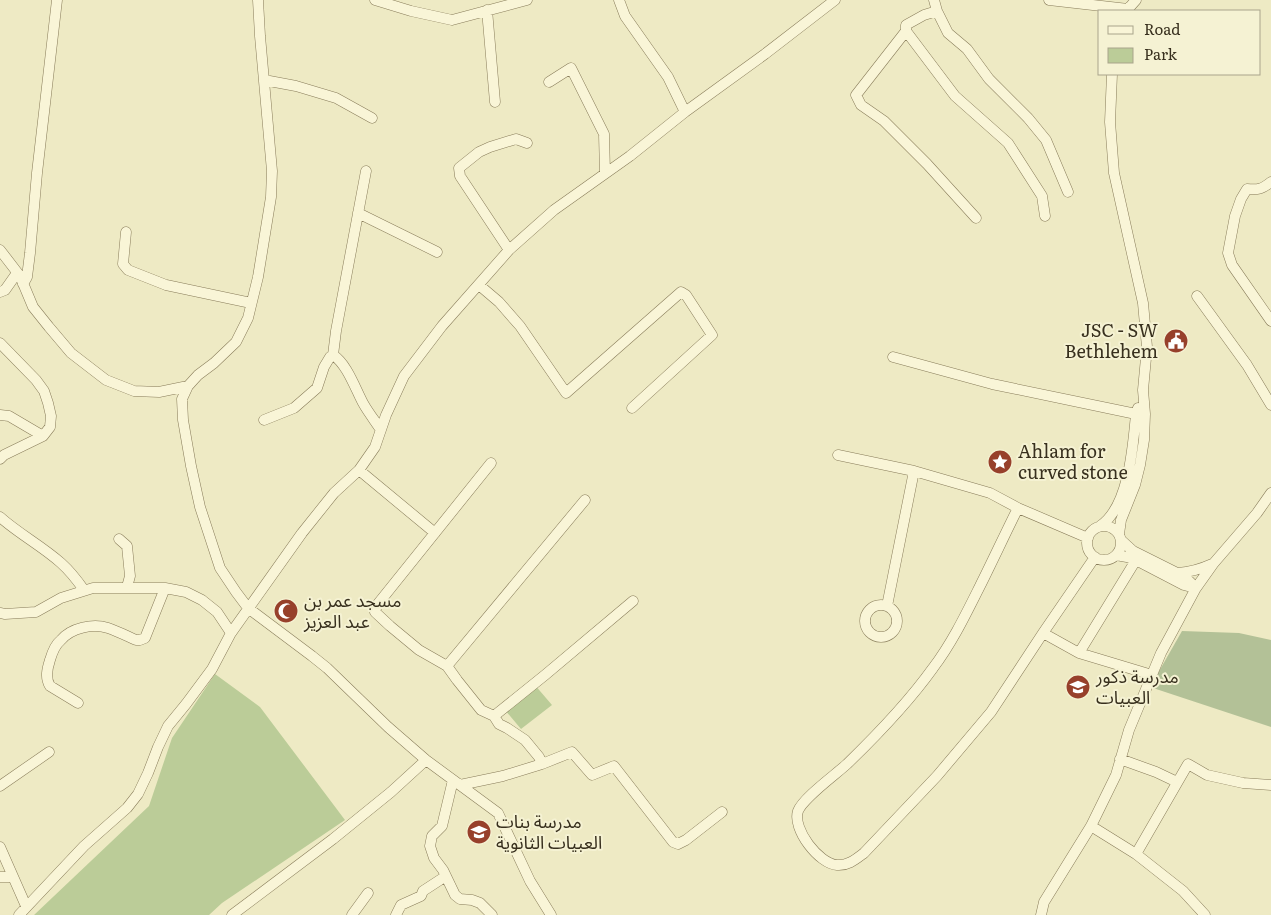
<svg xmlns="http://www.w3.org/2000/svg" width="1271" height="915" font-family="Literata,'Noto Sans Arabic',serif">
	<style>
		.green { fill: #bbcc98 }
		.cemetery { fill: #b3c197 }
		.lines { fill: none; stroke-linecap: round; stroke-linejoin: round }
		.minor-casing { stroke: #887c5a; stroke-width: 11 }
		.minor { stroke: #f9f5d7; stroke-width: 10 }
		.labels { text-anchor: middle; stroke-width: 4; stroke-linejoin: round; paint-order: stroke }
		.poi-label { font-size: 18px; fill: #38301e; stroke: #f5f2d3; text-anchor: start }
	</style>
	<rect width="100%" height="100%" fill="#eeeac4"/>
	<path class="green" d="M 215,674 L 260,707 L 345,820 L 222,903 L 209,915 L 34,915 L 149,806 L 172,738 Z
		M 534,684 L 552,705 L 521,729 L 505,710 Z"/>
	<path class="cemetery" d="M 1182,631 L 1239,633 L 1271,640 L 1271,727 L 1150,687 Z"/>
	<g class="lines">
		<defs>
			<path id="minor" d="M 258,0 L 260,36 L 272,171 L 271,197 L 258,277 L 248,318 L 236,342 L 214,363 L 198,375 L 188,386 L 182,399 L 183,420 L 191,466 L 200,507 L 220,568 L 236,592 L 248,608 L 312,656 L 327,668 L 388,727 L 426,760 L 498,813 L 530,881 L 551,915
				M 375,0 L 411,11 L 452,20 L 527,0
				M 619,0 L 625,16 L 668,77 L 685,112
				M 934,0 L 937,11 L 948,33 L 967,49 L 989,79 L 1028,118 L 1046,140 L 1068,192
				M 1049,0 L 1128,9 L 1136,0
				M 487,10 L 495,102
				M 937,11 L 924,15 L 906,25 L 906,31 L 856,95 L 861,105 L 884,121 L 927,164 L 976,218
				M 906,31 L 955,96 L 1008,143 L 1042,196 L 1045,216
				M 1112,74 L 1110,122 L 1114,173 L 1143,303 L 1147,347 L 1143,390 L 1145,414 L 1144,440 L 1140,465 L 1135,485 L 1121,520 L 1119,534
				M 264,80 L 296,86 L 336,98 L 372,118
				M 549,82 L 571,68 L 604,134 L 605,173
				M 1271,182 C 1262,189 1259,190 1247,189 L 1241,199 L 1235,216 L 1228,253 L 1232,265 L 1271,321
				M 358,213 L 437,252
				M 126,232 L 123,264 L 128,270 L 166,285 L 251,303
				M 0,250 L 20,276 L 33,307 L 49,327 L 71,353 L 106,380 L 134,391 L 159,392 L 188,386
				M 509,250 L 460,176 L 459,168 L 479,152 L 490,147 L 516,139 L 527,143
				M 23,284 L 27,277 L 30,253 L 37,173 L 57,0
				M 479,285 L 499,302 L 520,326 L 566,393 L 681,292 L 686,295 L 712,335 L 632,408
				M 0,292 L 5,290 L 17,273
				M 1197,296 L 1247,365 L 1271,405
				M 0,343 L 36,380 L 44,391 L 48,403 L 51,416 L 50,427 L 43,436 L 4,455 L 0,459
				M 333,355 C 347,364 355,388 363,403 C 368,412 375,421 381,430
				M 893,357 L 992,384 L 1136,414
				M 0,415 L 9,416 L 43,436
				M 264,420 L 294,408 L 317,388 L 324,367 L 330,357 L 333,355 L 336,331 L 366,171
				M 838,455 L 914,471 L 990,493 L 1018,508 L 1088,538
				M 491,463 L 377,605 L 375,612 L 390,626 L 419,650 L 447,666 L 457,680 L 481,710 L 494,716 L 499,724 L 507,728 L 525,740 L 539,757 L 542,764
				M 359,470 L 435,533
				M 1018,508 C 1005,534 993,560 980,586 C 966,614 952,643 933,668 C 908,703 878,734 847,764 C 835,775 803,798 798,811 C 792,829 819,864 837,865 C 848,866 856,859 864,853 L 937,776 L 991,712 L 1043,633 L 1095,557
				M 0,517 C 19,534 42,546 61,563 C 70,571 77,580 84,590
				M 1100,526 C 1129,507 1133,446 1136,414 L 1138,408
				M1087 543a17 17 0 1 1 34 0a17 17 0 1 1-34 0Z
				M 119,539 L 127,546 L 130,576 L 127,587
				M 1121,540 L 1133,551 L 1185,577 L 1196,588
				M 1116,555 L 1127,557 L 1136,560 L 1184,585 L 1195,588
				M 1178,573 C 1191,572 1201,569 1212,564
				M865 621a16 16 0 1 1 32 0a16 16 0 1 1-32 0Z
				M 887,606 L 914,471
				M 0,613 L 5,614 L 36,612 L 61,598 L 93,588 L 165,588 L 186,592 L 202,600 L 217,612 L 231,633
				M 1043,633 L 1079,653 L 1152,675
				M 1079,653 L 1136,560
				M 447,666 L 585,500
				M 78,703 L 50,686 C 45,678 47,669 50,660 C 52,653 56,644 61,640 C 71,628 93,623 108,628 C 117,631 127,636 136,640 L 140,640 L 145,638 L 165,588
				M 494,716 L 545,675 L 633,601
				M 1120,759 L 1156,772 L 1177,782
				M 453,780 L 442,826 L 432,836 L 430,846 L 434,858 L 443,870 L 455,895 L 460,899 L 472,900 L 480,903 L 492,915
				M 460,785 L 503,776 L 542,764 L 572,752 L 592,775 L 614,766 L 673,842 L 678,844 L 686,840 L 722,812
				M 0,786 L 49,752
				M 1091,826 L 1136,854 L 1183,891 L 1205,915
				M 0,847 L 26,906
				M 1136,854 L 1188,764 L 1207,775 L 1243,783 L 1271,785
				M 0,877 L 13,877
				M 19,915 L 84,846 L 127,808 L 138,794 L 148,773 L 158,747 L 168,726 L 186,704 L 212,669 L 231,633 L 302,533 L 334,493 L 359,470 L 375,447 L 386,415 L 404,376 L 442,326 L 509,250 L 554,210 L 630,156 L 685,112 L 765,54 L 835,0
				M 232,915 L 333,839 L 391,792 L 426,760
				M 352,915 L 368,893
				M 396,915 L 401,905 L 421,896 L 423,891 L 446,876
				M 1041,915 L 1044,902 L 1091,826 L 1116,775 L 1129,730 L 1161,653 L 1196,588 L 1213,564 L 1257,513 L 1271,493"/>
		</defs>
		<use href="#minor" class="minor-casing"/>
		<use href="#minor" class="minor"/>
	</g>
	<defs>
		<symbol id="civic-disc" viewBox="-11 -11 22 22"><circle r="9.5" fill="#97402b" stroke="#f5f2d3"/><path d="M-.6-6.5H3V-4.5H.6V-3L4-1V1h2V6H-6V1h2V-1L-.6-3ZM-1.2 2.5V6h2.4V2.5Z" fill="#fff"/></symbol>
		<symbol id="sight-disc" viewBox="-11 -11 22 22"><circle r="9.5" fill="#97402b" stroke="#f5f2d3"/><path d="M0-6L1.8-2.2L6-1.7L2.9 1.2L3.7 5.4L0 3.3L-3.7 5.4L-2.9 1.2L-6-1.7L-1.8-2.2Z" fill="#fff"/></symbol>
		<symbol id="mosque-disc" viewBox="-11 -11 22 22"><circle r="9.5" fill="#97402b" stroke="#f5f2d3"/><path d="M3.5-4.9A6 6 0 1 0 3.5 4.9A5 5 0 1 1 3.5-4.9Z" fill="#fff"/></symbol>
		<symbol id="school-disc" viewBox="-11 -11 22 22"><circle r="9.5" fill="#97402b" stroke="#f5f2d3"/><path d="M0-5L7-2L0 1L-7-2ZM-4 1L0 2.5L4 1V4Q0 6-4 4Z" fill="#fff"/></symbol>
	</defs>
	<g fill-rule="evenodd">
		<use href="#civic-disc" x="1162" y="327" width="28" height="28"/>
		<use href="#sight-disc" x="986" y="448" width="28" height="28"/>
		<use href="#mosque-disc" x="272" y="597" width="28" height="28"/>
		<use href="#school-disc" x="1064" y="673" width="28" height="28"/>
		<use href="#school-disc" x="465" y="818" width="28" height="28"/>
	</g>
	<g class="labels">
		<g class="poi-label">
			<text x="1158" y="337" text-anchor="end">JSC - SW<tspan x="1158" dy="21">Bethlehem</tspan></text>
			<text x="1018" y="458">Ahlam for<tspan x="1018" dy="21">curved stone</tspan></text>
			<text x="304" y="607">مسجد عمر بن<tspan x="304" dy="21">عبد العزيز</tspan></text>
			<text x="1096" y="683">مدرسة ذكور<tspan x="1096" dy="21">العبيات</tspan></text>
			<text x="496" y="828">مدرسة بنات<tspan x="496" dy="21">العبيات الثانوية</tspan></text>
		</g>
	</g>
	<rect x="1098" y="10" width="162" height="65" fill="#f5f2d3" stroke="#a9a48b"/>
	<rect x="1108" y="26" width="25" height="8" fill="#f9f5d7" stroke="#a9a48b"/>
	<text x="1144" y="35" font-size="15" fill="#38301e">Road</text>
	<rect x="1108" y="48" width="25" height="15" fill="#bbcc98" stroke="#a9a48b"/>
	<text x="1144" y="60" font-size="15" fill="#38301e">Park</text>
</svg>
